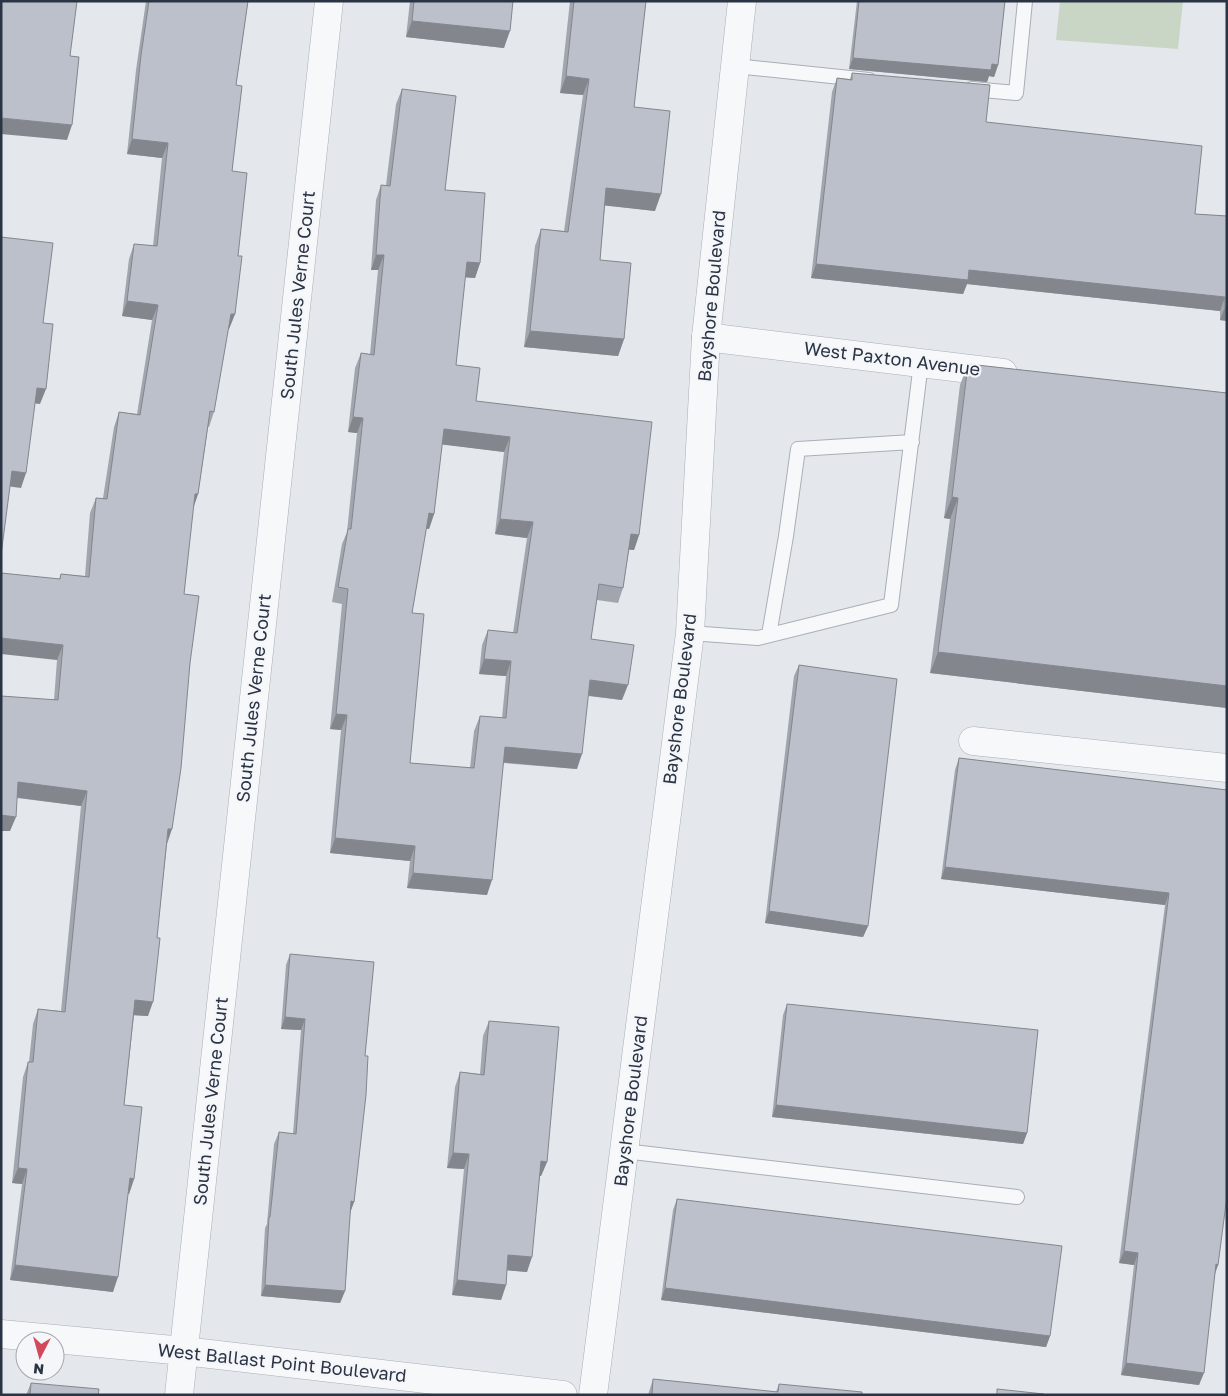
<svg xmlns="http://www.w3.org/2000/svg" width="1228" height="1396" font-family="'Golos Text',sans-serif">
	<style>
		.green { fill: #c9d6c5 }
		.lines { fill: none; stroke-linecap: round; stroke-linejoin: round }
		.service-casing { stroke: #a9aeb7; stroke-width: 16 }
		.minor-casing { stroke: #a9aeb7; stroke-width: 29 }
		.tertiary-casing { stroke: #a9aeb7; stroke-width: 29 }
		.service { stroke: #f7f8fa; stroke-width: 14 }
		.minor { stroke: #f7f8fa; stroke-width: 28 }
		.tertiary { stroke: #f7f8fa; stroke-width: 28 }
		.wall { fill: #a1a5ae; fill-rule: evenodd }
		.shaded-wall { fill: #83868d }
		.building { fill: #bbc0ca; stroke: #83868d; fill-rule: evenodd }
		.labels { text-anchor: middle; stroke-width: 4.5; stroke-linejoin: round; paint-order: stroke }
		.street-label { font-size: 18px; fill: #2b3445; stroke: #f4f6f9 }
	</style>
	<rect width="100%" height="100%" fill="#e4e7ec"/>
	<path class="green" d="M 1060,1 L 1183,1 L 1178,49 L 1056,40 Z"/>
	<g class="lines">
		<defs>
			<path id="service" d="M 735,66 L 869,80
				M 972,89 L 1016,93 L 1025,1
				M 690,633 L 758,638 L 891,605 L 921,363
				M 769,635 L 786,536 L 798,449 L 912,442
				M 624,1151 L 1017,1197"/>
			<path id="minor" d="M 706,337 L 1003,373
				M 973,741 L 1227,768
				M 1,1334 L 184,1351 L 563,1395
				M 179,1395 L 329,1"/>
			<path id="tertiary" d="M 593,1395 L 690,633 L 706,337 L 742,1"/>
		</defs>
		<use href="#service" class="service-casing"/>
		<use href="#minor" class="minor-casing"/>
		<use href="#tertiary" class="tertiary-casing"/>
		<use href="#service" class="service"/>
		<use href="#minor" class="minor"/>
		<use href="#tertiary" class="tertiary"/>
	</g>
	<path class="wall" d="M 146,1 L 248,1 L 236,85 L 232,171 L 238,256 L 235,314 L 229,329 L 228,329 L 214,412 L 209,427 L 208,427 L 198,494 L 193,508 L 184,594 L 190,663 L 167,844 L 148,1016 L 134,1015 L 124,1105 L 134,1179 L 129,1194 L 128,1194 L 113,1292 L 10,1280 L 22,1184 L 12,1183 L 23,1077 L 28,1062 L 29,1062 L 33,1024 L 38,1009 L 61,1011 L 81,806 L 17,798 L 10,831 L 1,831 L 1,696 L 54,700 L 57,660 L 59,579 L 61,574 L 85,576 L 90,513 L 96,498 L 103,498 L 114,427 L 119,412 L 137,414 L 152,320 L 122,316 L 129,259 L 134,244 L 153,246 L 162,158 L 127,154 L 136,70 Z
		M 410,1 L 513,1 L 504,48 L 406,37 Z
		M 570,1 L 646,1 L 634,107 L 655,211 L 605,205 L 600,260 L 624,339 L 618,356 L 524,347 L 535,246 L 541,229 L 564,231 L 583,95 L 560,93 Z
		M 857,1 L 1005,1 L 998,65 L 994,77 L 989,76 L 987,82 L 849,69 Z
		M 852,73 L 986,122 L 1195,214 L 1227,216 L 1227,321 L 1220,320 L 1220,311 L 967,284 L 963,294 L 811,278 L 832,92 L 837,78 L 850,79 Z
		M 402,89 L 445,190 L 480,263 L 475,278 L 465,277 L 456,365 L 476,401 L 639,535 L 634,550 L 629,550 L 623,588 L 618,603 L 597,600 L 591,639 L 622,700 L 588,696 L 577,769 L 503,763 L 487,895 L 407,888 L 410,861 L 330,853 L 341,730 L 330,729 L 342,604 L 332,602 L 342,544 L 347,532 L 357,433 L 348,432 L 355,368 L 361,353 L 370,354 L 378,270 L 371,270 L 376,200 L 381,185 L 386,185 L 396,104 ZM 442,444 L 504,452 L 495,534 L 527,538 L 513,633 L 488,630 L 482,645 L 479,674 L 506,676 L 502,718 L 480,716 L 474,731 L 470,768 L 410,763 L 412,613 L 426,528 L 429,529 L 434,514 Z
		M 968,364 L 1227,393 L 1227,708 L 930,673 L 950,519 L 944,518 L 960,385 Z
		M 799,665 L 868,926 L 863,937 L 765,923 L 794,676 Z
		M 959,758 L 1227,790 L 1218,1265 L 1215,1274 L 1199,1385 L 1121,1375 L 1134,1265 L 1119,1263 L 1165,905 L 941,879 L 955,770 Z
		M 290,954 L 365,1056 L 354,1202 L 350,1213 L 345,1291 L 340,1303 L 261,1296 L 265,1228 L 267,1224 L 274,1144 L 279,1132 L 293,1134 L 301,1030 L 281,1029 L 286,965 Z
		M 787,1004 L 1027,1133 L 1023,1144 L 772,1117 L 783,1015 Z
		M 489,1021 L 547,1162 L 541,1176 L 540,1176 L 527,1272 L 507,1270 L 506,1285 L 501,1300 L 452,1295 L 464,1169 L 447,1168 L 455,1087 L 460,1072 L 480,1074 L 483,1036 Z
		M 677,1199 L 1050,1336 L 1046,1347 L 661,1300 L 673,1210 Z
		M 653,1379 L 776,1392 L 779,1384 L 862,1395 L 648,1395 Z
		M 31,1383 L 98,1395 L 26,1395 Z"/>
	<path class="shaded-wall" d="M 412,21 L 510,31 L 504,48 L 406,37 Z
		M 853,58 L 992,64 L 998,65 L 994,77 L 989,76 L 987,82 L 849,69 Z
		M 566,76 L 589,79 L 583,95 L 560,93 Z
		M 1,118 L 72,125 L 67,140 L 1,134 Z
		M 132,139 L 168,143 L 162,158 L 127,154 Z
		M 606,188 L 661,194 L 655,211 L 600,205 Z
		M 376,255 L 384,255 L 378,270 L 371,270 Z
		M 467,262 L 480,263 L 475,278 L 461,277 Z
		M 816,264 L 969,270 L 1225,297 L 1220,311 L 967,284 L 963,294 L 811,278 Z
		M 127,301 L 158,305 L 152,320 L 122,316 Z
		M 1225,307 L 1227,307 L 1227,321 L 1220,320 Z
		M 231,314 L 235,314 L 229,329 L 226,329 Z
		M 530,331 L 624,339 L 618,356 L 524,347 Z
		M 37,388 L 46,389 L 40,404 L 31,403 Z
		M 353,417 L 363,418 L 357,433 L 348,432 Z
		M 444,429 L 510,437 L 504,452 L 438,444 Z
		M 12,471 L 26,473 L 21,488 L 6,486 Z
		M 195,494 L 198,494 L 193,509 Z
		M 952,497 L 958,498 L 950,519 L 944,518 Z
		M 429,513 L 434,514 L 429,529 L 423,528 Z
		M 500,519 L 533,522 L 527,538 L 495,534 Z
		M 631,534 L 639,535 L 634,550 L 626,549 Z
		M 1,638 L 63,645 L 57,660 L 1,654 Z
		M 938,652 L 1227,686 L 1227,708 L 930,673 Z
		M 484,659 L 511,661 L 506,676 L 479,674 Z
		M 590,680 L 628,685 L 622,700 L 584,695 Z
		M 336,714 L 347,715 L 341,730 L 330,729 Z
		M 505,747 L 582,754 L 577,769 L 499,762 Z
		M 18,782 L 87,791 L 81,806 L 13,797 Z
		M 1,815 L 16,817 L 10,831 L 1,831 Z
		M 168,829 L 172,829 L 167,844 Z
		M 335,838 L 415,846 L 410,861 L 330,853 Z
		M 945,867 L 1169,893 L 1165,905 L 941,879 Z
		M 413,873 L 492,880 L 487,895 L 407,888 Z
		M 769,911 L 868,926 L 863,937 L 765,923 Z
		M 135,1000 L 153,1002 L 148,1016 L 130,1015 Z
		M 285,1017 L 305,1019 L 301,1030 L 281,1029 Z
		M 776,1105 L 1027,1133 L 1023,1144 L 772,1117 Z
		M 453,1153 L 469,1154 L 464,1169 L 447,1168 Z
		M 541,1161 L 547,1162 L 541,1176 L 536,1176 Z
		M 18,1168 L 27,1169 L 22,1184 L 12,1183 Z
		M 130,1178 L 134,1179 L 129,1194 L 124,1193 Z
		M 351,1201 L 354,1202 L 350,1213 L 346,1213 Z
		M 1124,1251 L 1138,1253 L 1134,1265 L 1119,1263 Z
		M 508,1255 L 532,1257 L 527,1272 L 503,1270 Z
		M 1216,1264 L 1218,1265 L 1214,1276 Z
		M 15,1265 L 118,1277 L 113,1292 L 10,1280 Z
		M 457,1280 L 506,1285 L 501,1300 L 452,1295 Z
		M 265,1285 L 345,1291 L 340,1303 L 261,1296 Z
		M 665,1288 L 1050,1336 L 1046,1347 L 661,1300 Z
		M 1126,1363 L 1204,1373 L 1199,1385 L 1121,1375 Z"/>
	<path class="building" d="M 1,1 L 77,1 L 70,56 L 79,57 L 72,125 L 1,118 Z
		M 149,1 L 248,1 L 236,85 L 242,86 L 232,171 L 247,173 L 238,256 L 242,256 L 235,314 L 231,314 L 214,412 L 210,411 L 198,494 L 195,494 L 184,594 L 199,596 L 190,663 L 181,768 L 172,829 L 168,829 L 157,938 L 160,938 L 153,1002 L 135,1000 L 124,1105 L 142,1107 L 134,1179 L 130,1178 L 118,1277 L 15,1265 L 27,1169 L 18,1168 L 28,1062 L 33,1062 L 38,1009 L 65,1012 L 87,791 L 18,782 L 16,817 L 1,815 L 1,696 L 58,700 L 63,645 L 1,638 L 1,573 L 60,579 L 61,574 L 89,577 L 96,498 L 107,499 L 119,412 L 140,415 L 158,305 L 127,301 L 134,244 L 157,246 L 168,143 L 132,139 L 141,55 Z
		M 414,1 L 513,1 L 510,31 L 412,21 Z
		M 574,1 L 646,1 L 634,107 L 670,111 L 661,194 L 606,188 L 600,260 L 631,263 L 624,339 L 530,331 L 541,229 L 568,232 L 589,79 L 566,76 Z
		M 859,1 L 1005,1 L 998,65 L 992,64 L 991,70 L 853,58 Z
		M 852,73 L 990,85 L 986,122 L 1202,146 L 1195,214 L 1227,216 L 1227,307 L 1225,307 L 1225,297 L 969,270 L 968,280 L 816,264 L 837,78 L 852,80 Z
		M 402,89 L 456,96 L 445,190 L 485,193 L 480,263 L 467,262 L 456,365 L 480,368 L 476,401 L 652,422 L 639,535 L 631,534 L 623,588 L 599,584 L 591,639 L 634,645 L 628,685 L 590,680 L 582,754 L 505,747 L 492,880 L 413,873 L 415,846 L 335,838 L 347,715 L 336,714 L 348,589 L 338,587 L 348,529 L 351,529 L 363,418 L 353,417 L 361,353 L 374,355 L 384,255 L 376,255 L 381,185 L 390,186 ZM 444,429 L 510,437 L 500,519 L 533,522 L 517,633 L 488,630 L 484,659 L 511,661 L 506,718 L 480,716 L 474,768 L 410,763 L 424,614 L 412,613 L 429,513 L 434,514 Z
		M 1,237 L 53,243 L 43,323 L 53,324 L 46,389 L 37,388 L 26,473 L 12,471 L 1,555 Z
		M 968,364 L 1227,393 L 1227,686 L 938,652 L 958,498 L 952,497 Z
		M 799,665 L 897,679 L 868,926 L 769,911 Z
		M 959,758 L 1227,790 L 1227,1196 L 1218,1265 L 1216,1264 L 1204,1373 L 1126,1363 L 1138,1253 L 1124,1251 L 1169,893 L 945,867 Z
		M 290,954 L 374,962 L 365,1056 L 368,1056 L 366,1095 L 354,1202 L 351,1201 L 345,1291 L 265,1285 L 269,1217 L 270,1217 L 279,1132 L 296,1134 L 305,1019 L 285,1017 Z
		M 787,1004 L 1038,1030 L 1027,1133 L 776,1105 Z
		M 489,1021 L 559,1027 L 547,1162 L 541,1161 L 532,1257 L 508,1255 L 506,1285 L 457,1280 L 469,1154 L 453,1153 L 460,1072 L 484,1075 Z
		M 677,1199 L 1062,1246 L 1050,1336 L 665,1288 Z
		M 653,1379 L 778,1392 L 779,1384 L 862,1392 L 862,1395 L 652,1395 Z
		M 31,1383 L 99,1389 L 98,1395 L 30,1395 Z
		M 997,1389 L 1044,1394 L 1044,1395 L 997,1395 Z"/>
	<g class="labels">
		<g class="street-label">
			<text transform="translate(298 295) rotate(-84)" y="6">South Jules Verne Court</text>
			<text transform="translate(712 296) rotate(-85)" y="6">Bayshore Boulevard</text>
			<text transform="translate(892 359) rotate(7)" y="6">West Paxton Avenue</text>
			<text transform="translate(254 698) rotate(-84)" y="6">South Jules Verne Court</text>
			<text transform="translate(680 699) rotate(-83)" y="6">Bayshore Boulevard</text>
			<text transform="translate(211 1101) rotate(-84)" y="6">South Jules Verne Court</text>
			<text transform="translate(631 1101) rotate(-83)" y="6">Bayshore Boulevard</text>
			<text transform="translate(282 1363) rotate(6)" y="6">West Ballast Point Boulevard</text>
		</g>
	</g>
	<rect width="1228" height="1396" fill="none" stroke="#2b3445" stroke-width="5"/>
	<g transform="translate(40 1356) rotate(186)"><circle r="24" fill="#f4f6f9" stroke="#a4a8b1"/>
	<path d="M0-4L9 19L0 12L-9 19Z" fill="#d1495b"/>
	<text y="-8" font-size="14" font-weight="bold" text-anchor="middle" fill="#2b3445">N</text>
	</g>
</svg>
